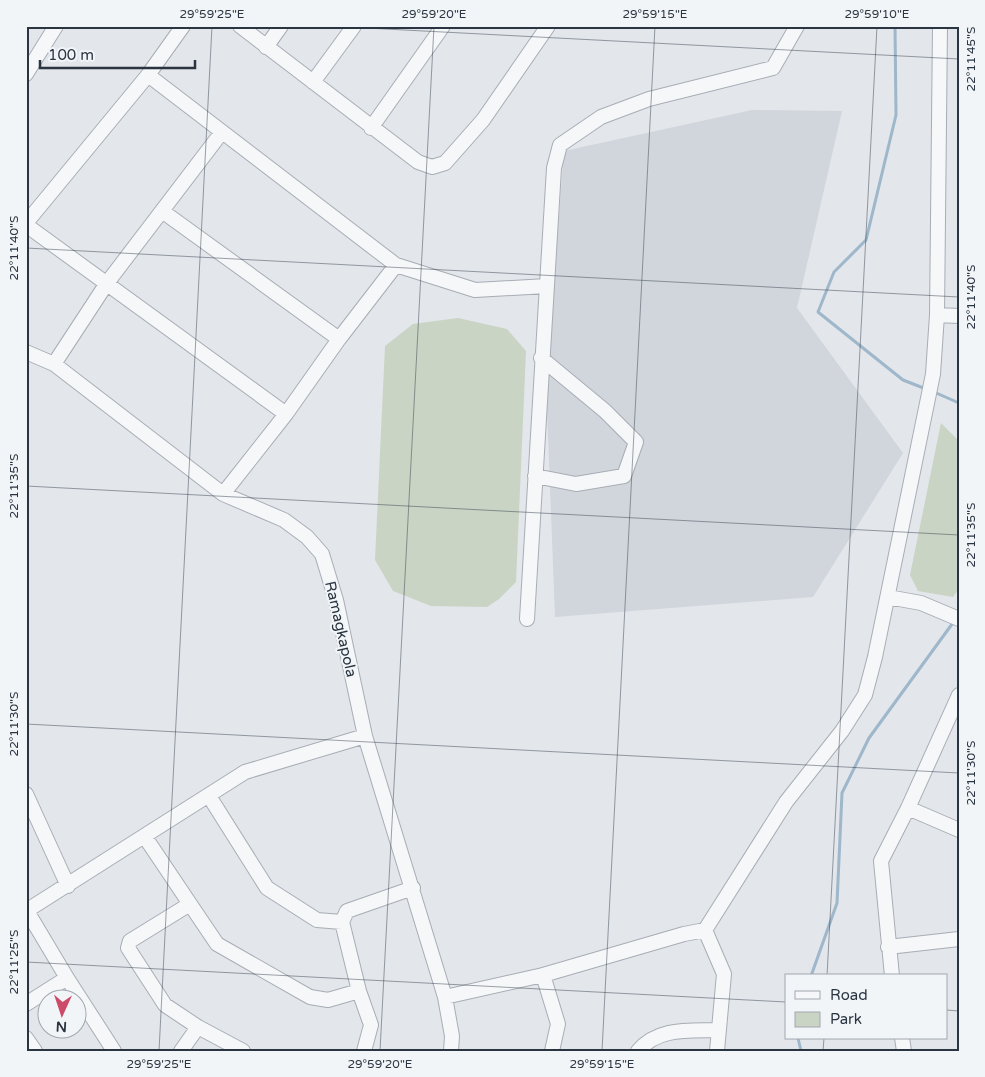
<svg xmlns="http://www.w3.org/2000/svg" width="985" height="1077" font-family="'Varela Round',sans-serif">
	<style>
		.built { fill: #d1d6dc }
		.green { fill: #c9d4c4 }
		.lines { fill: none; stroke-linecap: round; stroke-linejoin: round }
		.stream { stroke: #9eb7ca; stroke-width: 3 }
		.minor-casing { stroke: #a8adb5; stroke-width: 16 }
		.minor { stroke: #f5f7f9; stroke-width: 14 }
		.ticks { fill: none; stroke: #2b3542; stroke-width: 1; stroke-opacity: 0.45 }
		.labels { text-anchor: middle; stroke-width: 4; stroke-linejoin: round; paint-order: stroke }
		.street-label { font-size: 15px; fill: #2b3542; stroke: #f2f5f8 }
		.neatline { fill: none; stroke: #2b3542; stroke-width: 2 }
		.ticks-label { font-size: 12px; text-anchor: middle; fill: #2b3542 }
	</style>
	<rect width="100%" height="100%" fill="#e3e6eb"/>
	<path class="built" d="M 752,110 L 842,111 L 797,308 L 903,453 L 813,597 L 555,617 L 546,383 L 564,151 Z"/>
	<path class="green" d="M 458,318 L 507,329 L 526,351 L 516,582 L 499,599 L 487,607 L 431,606 L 393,591 L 375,560 L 385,346 L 413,324 Z
		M 941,423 L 959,441 L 959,589 L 953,597 L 918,591 L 910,575 Z"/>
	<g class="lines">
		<path class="stream" d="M 895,26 L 896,115 L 866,240 L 834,272 L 818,312 L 903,380 L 926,389
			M 934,392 L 959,403
			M 811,976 L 837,903 L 842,793 L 869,738 L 955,620
			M 798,1038 L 801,1051"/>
		<defs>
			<path id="minor" d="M 240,26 L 418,162 L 432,167 L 445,163 L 483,120 L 548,26
				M 266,47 L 281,26
				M 26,74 L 56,26
				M 148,75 L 396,265 L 475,290 L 547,286
				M 313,82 L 354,26
				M 371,128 L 443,26
				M 162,211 L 339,339
				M 26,223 L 148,75 L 183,26
				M 26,225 L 286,414 L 339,339 L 396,265
				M 937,315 L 959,316
				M 26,352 L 54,364 L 223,494 L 284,520 L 307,537 L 322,554 L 336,600 L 365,736 L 445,997 L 452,1036 L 451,1051
				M 54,364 L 107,283 L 222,132
				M 535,476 L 576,484 L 624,476 L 636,442 L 605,411 L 541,358
				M 223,494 L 286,414
				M 888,597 L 921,603 L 959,619
				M 527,619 L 554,168 L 560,145 L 601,117 L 649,99 L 773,68 L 797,26
				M 26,794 L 68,886
				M 209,796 L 267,888 L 317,920 L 342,922
				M 908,808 L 959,830
				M 145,837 L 190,904
				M 26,911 L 245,772 L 365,736
				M 27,911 L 67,978
				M 705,930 L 724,974 L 717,1051
				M 888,947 L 959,939
				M 543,975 L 558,1024 L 552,1051
				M 892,976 L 881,861 L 908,808 L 959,695
				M 445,997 L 543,975 L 684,934 L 705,930 L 786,802 L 842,731 L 865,695 L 875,657 L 933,374 L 937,315 L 940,26
				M 26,1004 L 67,978 L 114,1051
				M 26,1038 L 35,1051
				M 902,1038 L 904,1051
				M 181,1051 L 198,1027
				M 243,1051 L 198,1027 L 165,1005 L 128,948 L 130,941 L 190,904 L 217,944 L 310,997 L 328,1000 L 359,991
				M 364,1051 L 371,1025 L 359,991 L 342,922 L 347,911 L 413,888
				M 638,1051 C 658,1027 689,1031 718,1030"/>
		</defs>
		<use href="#minor" class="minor-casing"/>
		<use href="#minor" class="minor"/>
	</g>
	<path class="ticks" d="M 328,26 L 959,59M 26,248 L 959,297M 26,486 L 959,535M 26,724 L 959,773M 26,962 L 786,1002M 827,976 L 877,26M 946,1010 L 959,1011M 159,1051 L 212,26M 380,1051 L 434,26M 602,1051 L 655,26M 823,1051 L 824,1038"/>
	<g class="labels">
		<g class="street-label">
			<text transform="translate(341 629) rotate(77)" y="5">Ramagkapola</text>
		</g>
	</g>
	<rect width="985" height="1077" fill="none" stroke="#f2f5f8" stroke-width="55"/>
	<rect x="785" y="974" width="162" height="65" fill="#f2f5f8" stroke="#a2a8af"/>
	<rect x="795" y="991" width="25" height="8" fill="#f5f7f9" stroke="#a2a8af"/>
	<text x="830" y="1000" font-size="15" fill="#2b3542">Road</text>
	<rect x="795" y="1012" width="25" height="15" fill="#c9d4c4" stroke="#a2a8af"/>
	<text x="830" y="1024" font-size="15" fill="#2b3542">Park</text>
	<g transform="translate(62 1014) rotate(183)"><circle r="24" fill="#f2f5f8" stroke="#a2a8af"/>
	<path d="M0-4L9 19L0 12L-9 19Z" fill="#cc4b68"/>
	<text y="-8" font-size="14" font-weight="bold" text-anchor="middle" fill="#2b3542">N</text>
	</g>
	<path d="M40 60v8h155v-8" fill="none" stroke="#2b3542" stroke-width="2.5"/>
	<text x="48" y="60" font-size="15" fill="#2b3542" stroke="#f2f5f8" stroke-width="4" paint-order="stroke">100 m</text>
	<rect x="28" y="28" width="930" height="1022" class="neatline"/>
	<g class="ticks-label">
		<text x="212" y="18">29°59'25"E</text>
		<text x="434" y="18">29°59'20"E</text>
		<text x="655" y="18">29°59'15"E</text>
		<text x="877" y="18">29°59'10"E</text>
		<text transform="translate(971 59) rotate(-90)" y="4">22°11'45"S</text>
		<text transform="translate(14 248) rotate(-90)" y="4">22°11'40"S</text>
		<text transform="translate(971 297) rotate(-90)" y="4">22°11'40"S</text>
		<text transform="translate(14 486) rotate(-90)" y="4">22°11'35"S</text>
		<text transform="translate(971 535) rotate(-90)" y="4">22°11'35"S</text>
		<text transform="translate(14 724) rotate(-90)" y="4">22°11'30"S</text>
		<text transform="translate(971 773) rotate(-90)" y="4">22°11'30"S</text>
		<text transform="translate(14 962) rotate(-90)" y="4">22°11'25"S</text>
		<text x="159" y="1068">29°59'25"E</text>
		<text x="380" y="1068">29°59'20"E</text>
		<text x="602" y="1068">29°59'15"E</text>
	</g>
</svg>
